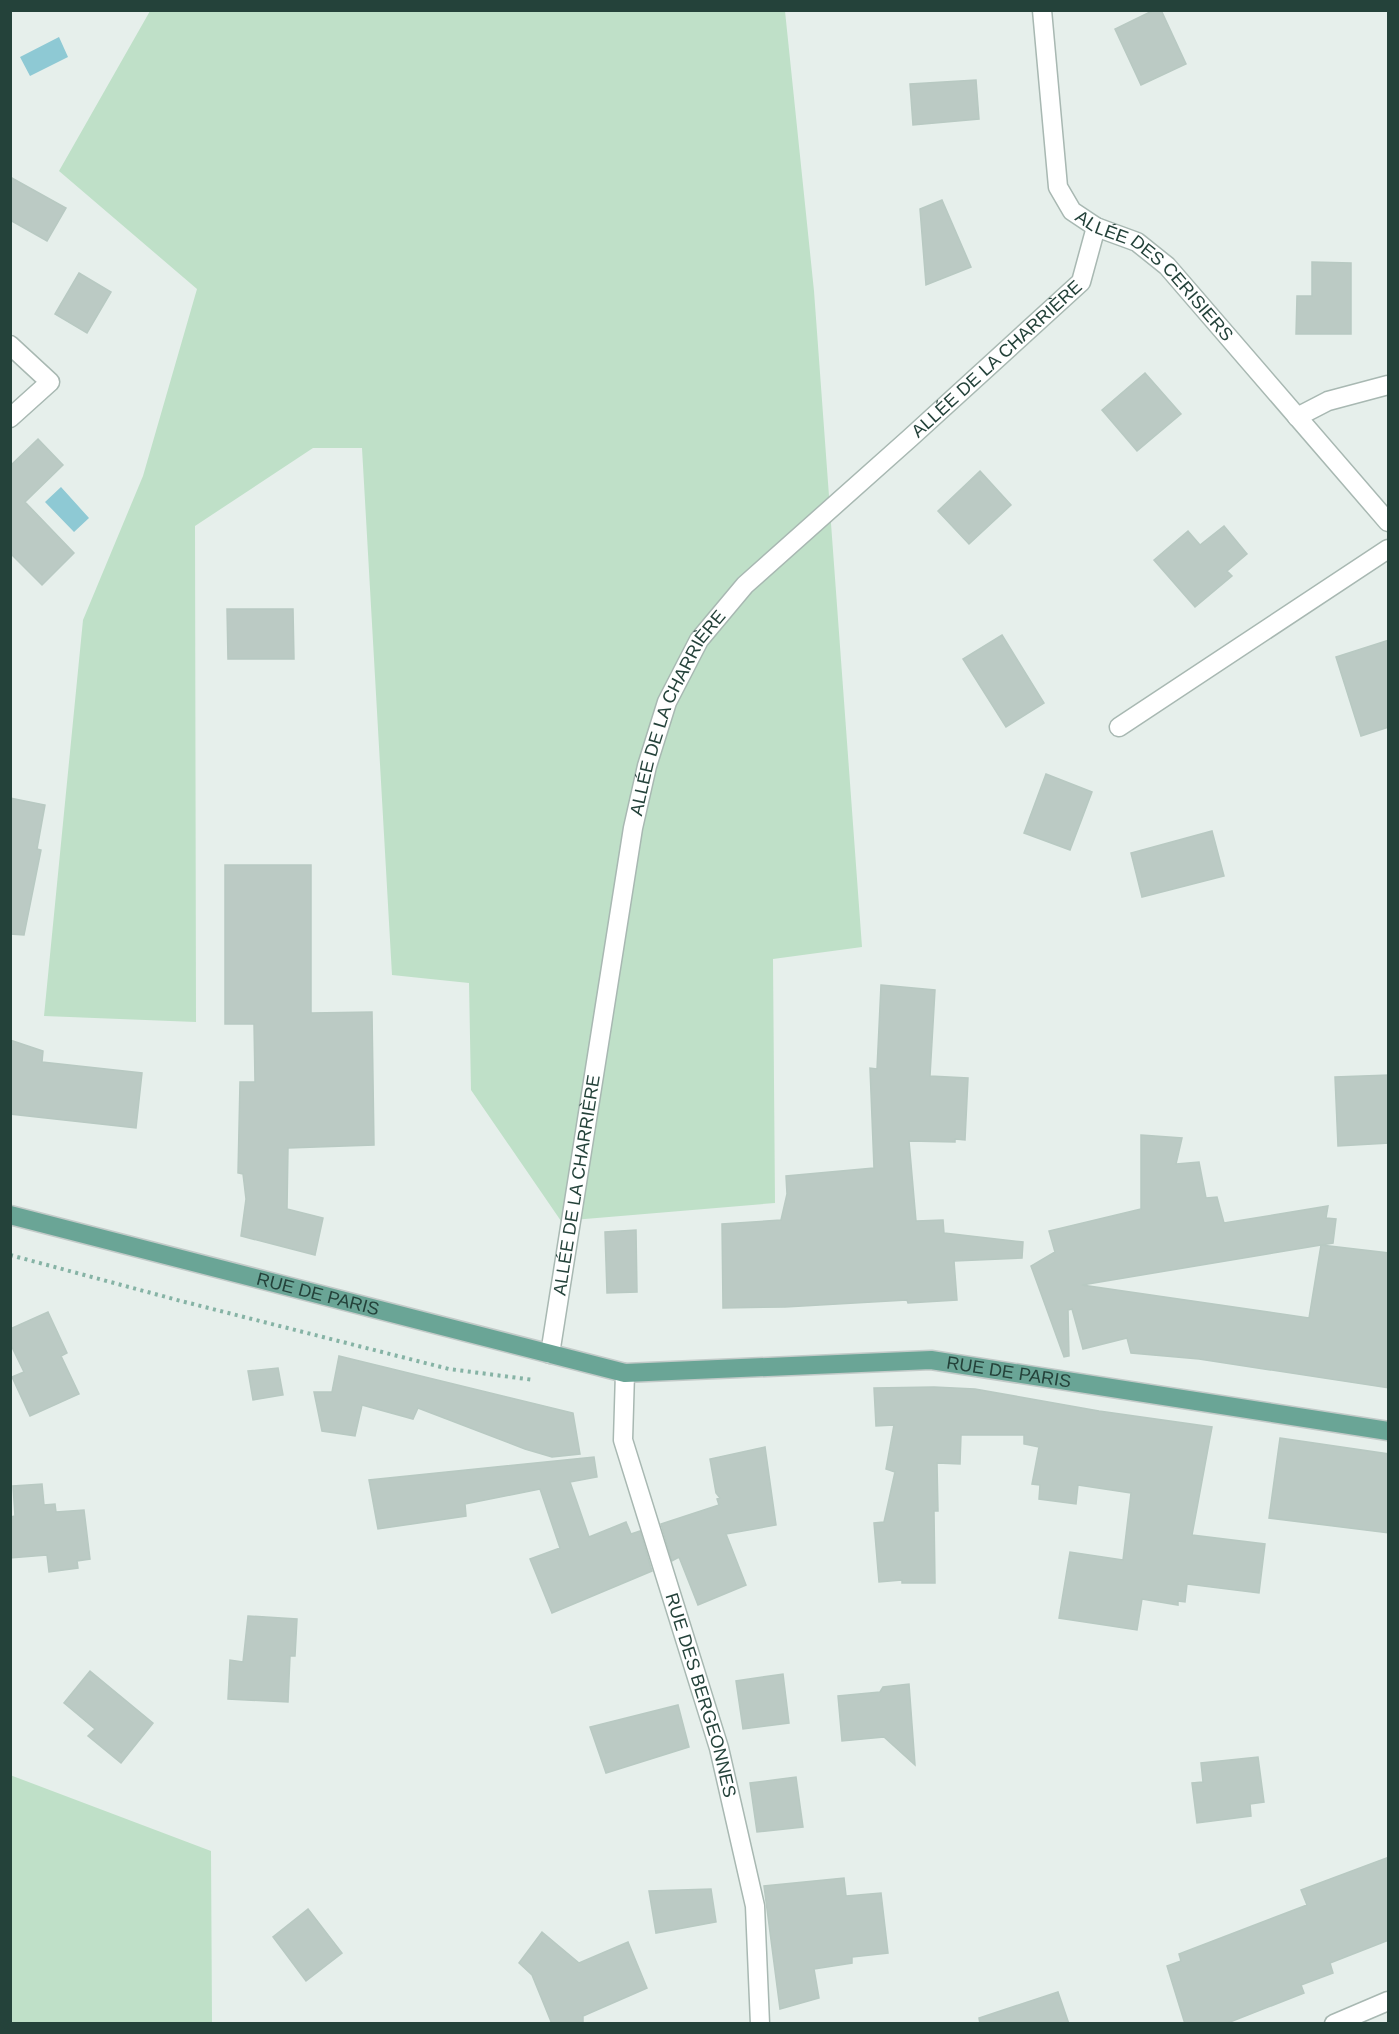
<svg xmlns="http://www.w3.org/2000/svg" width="1399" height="2034" font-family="Helvetica,sans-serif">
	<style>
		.green { fill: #bfe0c8 }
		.water { fill: #8ec9d4 }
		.building { fill: #bbcac4; stroke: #b8c9c2; stroke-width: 1.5; fill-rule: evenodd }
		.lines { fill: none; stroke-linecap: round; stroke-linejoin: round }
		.minor-casing { stroke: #a8b8b2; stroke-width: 21 }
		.major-casing { stroke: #c2cac8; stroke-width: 21 }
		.path { stroke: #86b3a5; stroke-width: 4; stroke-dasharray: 3 4.5; stroke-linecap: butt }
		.minor { stroke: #fff; stroke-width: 18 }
		.major { stroke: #6aa596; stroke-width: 18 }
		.labels { text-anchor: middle; stroke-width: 4.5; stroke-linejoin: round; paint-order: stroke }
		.street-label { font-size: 18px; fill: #24423a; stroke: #f7fbf9 }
	</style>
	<rect width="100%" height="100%" fill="#e6efeb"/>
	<path class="green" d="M 150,11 L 785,11 L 814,291 L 862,947 L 773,959 L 775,1203 L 561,1221 L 471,1090 L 469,983 L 392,975 L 362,448 L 313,448 L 195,526 L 196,1022 L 44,1016 L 83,620 L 143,476 L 197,289 L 59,171 Z
		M 10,1775 L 211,1851 L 212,2023 L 11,2023 Z"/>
	<path class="water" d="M 59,37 L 68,57 L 30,76 L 20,57 Z
		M 61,487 L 89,518 L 74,532 L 45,502 Z"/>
	<path class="building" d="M 1154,10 L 1161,10 L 1186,64 L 1141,85 L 1115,29 Z
		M 976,80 L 979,119 L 913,125 L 910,84 Z
		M 10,177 L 66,208 L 47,241 L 10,220 Z
		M 942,200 L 971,267 L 926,285 L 920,209 Z
		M 1312,262 L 1351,263 L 1351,334 L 1296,334 L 1297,296 L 1312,296 Z
		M 79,273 L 111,292 L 87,333 L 55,314 Z
		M 1145,373 L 1181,414 L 1137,451 L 1102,410 Z
		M 38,439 L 63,465 L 25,502 L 74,553 L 42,585 L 10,553 L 10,466 Z
		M 980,471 L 1011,505 L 969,544 L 938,511 Z
		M 1224,526 L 1247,554 L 1227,571 L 1232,576 L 1195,607 L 1154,560 L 1188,531 L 1200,545 Z
		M 227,609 L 293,609 L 294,659 L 228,659 Z
		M 1002,635 L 1044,703 L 1006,727 L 963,659 Z
		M 1389,640 L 1389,727 L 1361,736 L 1336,657 Z
		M 1046,774 L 1092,792 L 1070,850 L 1024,833 Z
		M 10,798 L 45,805 L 37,849 L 41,850 L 24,935 L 10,934 Z
		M 1212,831 L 1224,876 L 1142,897 L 1131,853 Z
		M 225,865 L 311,865 L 311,1013 L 372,1012 L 374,1145 L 288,1148 L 287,1209 L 323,1218 L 315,1255 L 241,1236 L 246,1199 L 243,1174 L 238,1173 L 240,1082 L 255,1082 L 254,1024 L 225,1024 Z
		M 881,985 L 935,990 L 930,1076 L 968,1078 L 965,1140 L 955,1139 L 955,1142 L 909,1141 L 916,1221 L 943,1220 L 944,1233 L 1023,1242 L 1022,1258 L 954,1261 L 957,1300 L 908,1303 L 907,1300 L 785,1307 L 723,1308 L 722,1224 L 781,1220 L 787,1194 L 786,1176 L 874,1168 L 870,1068 L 877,1069 Z
		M 10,1040 L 43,1051 L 42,1062 L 142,1073 L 136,1128 L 10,1114 Z
		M 1389,1075 L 1389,1143 L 1338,1146 L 1335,1077 Z
		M 1141,1135 L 1182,1138 L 1176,1164 L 1199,1162 L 1206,1198 L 1217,1197 L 1224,1223 L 1328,1206 L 1326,1218 L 1336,1219 L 1333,1243 L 1321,1245 L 1389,1253 L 1389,1388 L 1199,1359 L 1131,1353 L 1127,1338 L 1083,1349 L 1072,1309 L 1068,1310 L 1069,1356 L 1064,1357 L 1031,1266 L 1055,1252 L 1049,1231 L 1141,1209 ZM 1321,1245 L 1309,1318 L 1082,1285 Z
		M 636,1230 L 637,1292 L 607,1293 L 605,1232 Z
		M 48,1312 L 67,1353 L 61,1356 L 79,1394 L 30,1416 L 12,1377 L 24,1372 L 10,1343 L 10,1329 Z
		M 339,1356 L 573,1413 L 580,1454 L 552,1457 L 525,1449 L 418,1408 L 413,1419 L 362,1405 L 355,1436 L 322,1431 L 314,1392 L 332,1392 Z
		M 278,1368 L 283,1395 L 253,1400 L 248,1371 Z
		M 934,1387 L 975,1389 L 1099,1411 L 1212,1427 L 1192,1535 L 1265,1544 L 1259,1593 L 1187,1584 L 1185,1602 L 1178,1601 L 1178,1605 L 1142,1599 L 1137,1630 L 1059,1618 L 1070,1552 L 1123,1560 L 1131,1493 L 1078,1485 L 1076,1504 L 1039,1499 L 1040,1485 L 1032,1484 L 1039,1447 L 1024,1444 L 1024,1435 L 961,1435 L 960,1464 L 937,1463 L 938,1511 L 934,1511 L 935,1583 L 902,1583 L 902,1580 L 879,1582 L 874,1523 L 884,1522 L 895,1472 L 886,1469 L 894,1425 L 876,1426 L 874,1388 Z
		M 1280,1438 L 1389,1454 L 1389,1533 L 1269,1518 Z
		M 765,1447 L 776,1525 L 726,1534 L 746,1585 L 698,1605 L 679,1557 L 672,1561 L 661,1524 L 719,1505 L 717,1499 L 720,1498 L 716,1493 L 710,1459 Z
		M 594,1457 L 597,1477 L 570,1482 L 589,1537 L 626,1522 L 631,1534 L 640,1531 L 652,1571 L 552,1613 L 530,1559 L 560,1548 L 540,1489 L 465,1504 L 466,1516 L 378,1529 L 369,1480 Z
		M 42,1484 L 44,1505 L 55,1504 L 56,1512 L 84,1510 L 90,1559 L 77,1561 L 78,1568 L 49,1572 L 47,1555 L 10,1558 L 10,1517 L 15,1516 L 13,1486 Z
		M 248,1616 L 297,1619 L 295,1656 L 290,1656 L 288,1702 L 228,1699 L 230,1660 L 243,1662 Z
		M 90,1671 L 153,1723 L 121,1763 L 88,1736 L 95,1729 L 64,1703 Z
		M 783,1674 L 789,1723 L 743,1729 L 736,1681 Z
		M 909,1684 L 915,1765 L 884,1737 L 842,1741 L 838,1696 L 880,1692 L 883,1687 Z
		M 678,1705 L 689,1747 L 606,1773 L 590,1727 Z
		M 1258,1757 L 1264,1802 L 1250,1804 L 1251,1816 L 1197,1823 L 1192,1783 L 1203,1782 L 1201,1763 Z
		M 796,1777 L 803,1827 L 757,1832 L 750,1783 Z
		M 1389,1857 L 1389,1940 L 1330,1963 L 1333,1973 L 1301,1985 L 1304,1993 L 1225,2024 L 1185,2024 L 1167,1966 L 1181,1961 L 1179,1954 L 1307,1905 L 1301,1890 Z
		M 844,1878 L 846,1896 L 881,1893 L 888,1953 L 852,1957 L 852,1963 L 814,1969 L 819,1998 L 780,2009 L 764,1886 Z
		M 711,1889 L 716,1922 L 656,1933 L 649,1891 Z
		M 308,1909 L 342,1953 L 306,1981 L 273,1937 Z
		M 542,1932 L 579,1963 L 628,1942 L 647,1988 L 583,2016 L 583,2024 L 552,2024 L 532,1975 L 519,1963 Z
		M 1058,1992 L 1069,2024 L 980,2024 L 979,2018 Z"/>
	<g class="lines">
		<defs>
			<g id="minor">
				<path id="s1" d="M 1042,10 L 1058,187 L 1072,211 L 1096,227 L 1137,242 L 1167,266 L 1388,522"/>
				<path d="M 10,345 L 50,382 L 10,418"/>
				<path d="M 1297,417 L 1328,401 L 1388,385"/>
				<path d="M 1119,727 L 1388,549"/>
				<path id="s2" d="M 550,1354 L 633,828 L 647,766 L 667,702 L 699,640 L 745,585 L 910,438 L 1081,282 L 1096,227"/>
				<path id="s3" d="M 625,1373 L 623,1440 L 719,1748 L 755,1906 L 760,2024"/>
				<path d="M 1334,2024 L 1388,2001"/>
			</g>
			<g id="major">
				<path id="s4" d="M 10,1215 L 625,1373 L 931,1360 L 1388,1431"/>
			</g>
		</defs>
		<use href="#minor" class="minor-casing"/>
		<use href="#major" class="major-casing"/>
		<path class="path" d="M 10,1255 L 181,1301 L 449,1369 L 534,1380"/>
		<use href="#minor" class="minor"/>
		<use href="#major" class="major"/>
	</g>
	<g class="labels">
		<g class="street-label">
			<text dy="6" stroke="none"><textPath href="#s1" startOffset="312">ALLÉE DES CERISIERS</textPath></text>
			<text dy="6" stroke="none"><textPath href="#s2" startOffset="1143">ALLÉE DE LA CHARRIÈRE</textPath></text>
			<text dy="6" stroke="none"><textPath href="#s2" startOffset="657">ALLÉE DE LA CHARRIÈRE</textPath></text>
			<text dy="6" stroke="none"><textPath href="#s2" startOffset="171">ALLÉE DE LA CHARRIÈRE</textPath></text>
			<text dy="6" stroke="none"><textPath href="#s4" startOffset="318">RUE DE PARIS</textPath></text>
			<text dy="6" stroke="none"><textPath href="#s4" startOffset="1020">RUE DE PARIS</textPath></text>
			<text dy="6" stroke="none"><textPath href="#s3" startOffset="334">RUE DES BERGEONNES</textPath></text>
		</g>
	</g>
	<rect width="1399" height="2034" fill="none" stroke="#24423a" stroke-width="24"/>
</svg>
